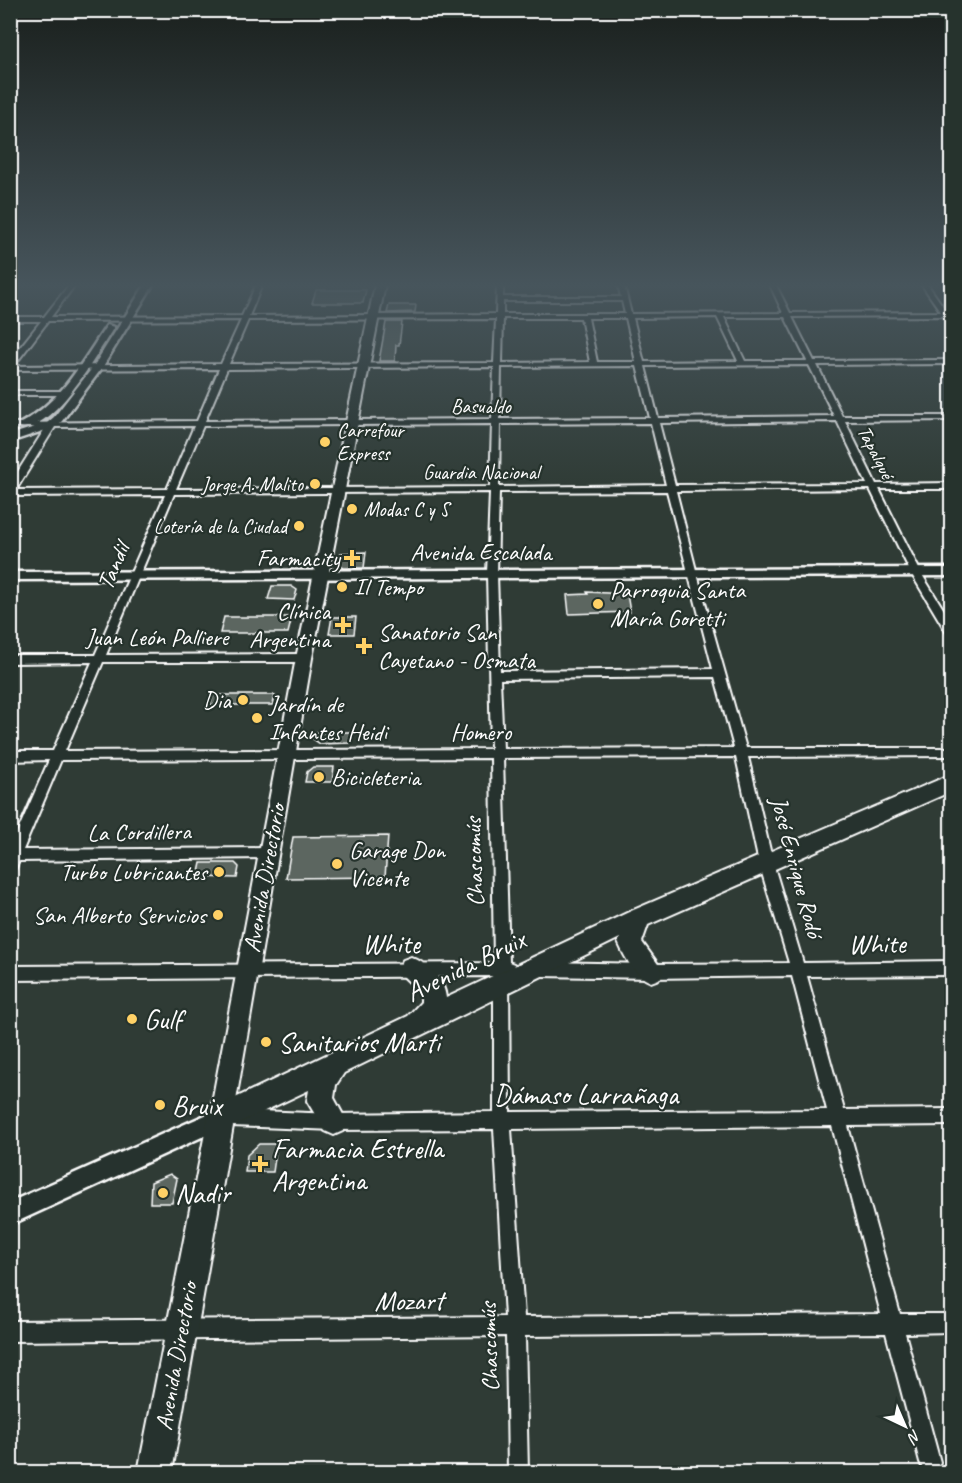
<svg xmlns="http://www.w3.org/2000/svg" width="962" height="1483" font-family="Caveat,sans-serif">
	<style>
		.building { fill: #5b6661; stroke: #fff; stroke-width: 1.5 }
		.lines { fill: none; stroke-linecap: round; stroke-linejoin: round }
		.minor-casing { stroke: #fff; stroke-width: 4 }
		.tertiary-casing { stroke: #fff; stroke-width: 5 }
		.secondary-casing { stroke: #fff; stroke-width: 4 }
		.primary-casing { stroke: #fff; stroke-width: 4 }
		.minor { fill: #26332d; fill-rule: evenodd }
		.tertiary { fill: #26332d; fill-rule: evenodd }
		.secondary { fill: #26332d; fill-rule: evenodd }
		.primary { fill: #26332d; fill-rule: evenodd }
		.poi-dot { fill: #ffd166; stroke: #26332d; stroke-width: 2 }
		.labels { text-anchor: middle; stroke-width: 4.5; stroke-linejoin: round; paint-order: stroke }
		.far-street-label { font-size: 20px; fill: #fff; stroke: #26332d }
		.far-poi-label { font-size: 20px; fill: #fff; stroke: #26332d; text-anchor: start }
		.street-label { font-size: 24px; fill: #fff; stroke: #26332d }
		.poi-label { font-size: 24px; fill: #fff; stroke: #26332d; text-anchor: start }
		.near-street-label { font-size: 28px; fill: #fff; stroke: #26332d }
		.near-poi-label { font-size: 28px; fill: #fff; stroke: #26332d; text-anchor: start }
	</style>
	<rect width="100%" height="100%" fill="#2f3b35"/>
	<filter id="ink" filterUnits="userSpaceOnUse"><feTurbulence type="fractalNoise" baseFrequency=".0167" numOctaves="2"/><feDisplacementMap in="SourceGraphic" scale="12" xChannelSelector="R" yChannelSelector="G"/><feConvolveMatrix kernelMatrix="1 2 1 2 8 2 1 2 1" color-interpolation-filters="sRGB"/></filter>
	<g filter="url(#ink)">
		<path class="building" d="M 316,290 L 366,290 L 363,303 L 312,303 Z
			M 389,305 L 416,305 L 415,312 L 387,313 Z
			M 386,322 L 402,322 L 399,345 L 396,345 L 395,361 L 379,361 Z
			M 366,552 L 364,568 L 344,568 L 338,564 L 341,553 Z
			M 272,586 L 291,586 L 297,590 L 294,600 L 268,599 Z
			M 587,592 L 627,594 L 630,612 L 569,614 L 567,595 L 588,594 Z
			M 224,617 L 292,617 L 288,633 L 220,633 Z
			M 332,617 L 356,617 L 354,634 L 329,634 Z
			M 213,695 L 275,695 L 273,705 L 210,705 Z
			M 314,732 L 352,732 L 350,743 L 320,744 L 313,739 Z
			M 313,767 L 334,767 L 332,782 L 305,782 L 307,772 Z
			M 388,836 L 385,877 L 286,878 L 293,837 Z
			M 201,863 L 235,863 L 239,867 L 237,878 L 198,877 Z
			M 259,1144 L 277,1144 L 273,1172 L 245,1172 L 247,1155 Z
			M 170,1174 L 177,1179 L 172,1203 L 150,1203 L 151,1182 Z"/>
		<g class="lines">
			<defs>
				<path id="minor" d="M 69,285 L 75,285 L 51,317 L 242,316 L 256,285 L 262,285 L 249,316 L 496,314 L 497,285 L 503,285 L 503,297 L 621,297 L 618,285 L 624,285 L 631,314 L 783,313 L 770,285 L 776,285 L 790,313 L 941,312 L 922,285 L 928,285 L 947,312 L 952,312 L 952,320 L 949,321 L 943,316 L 792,317 L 814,361 L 952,360 L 952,364 L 817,365 L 842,416 L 952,416 L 952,420 L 845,421 L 876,484 L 952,483 L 952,489 L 879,489 L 921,573 L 952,623 L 952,636 L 948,635 L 911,573 L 870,489 L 676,491 L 697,574 L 746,748 L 952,748 L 952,756 L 748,757 L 773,863 L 803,963 L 952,961 L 952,975 L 807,976 L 844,1110 L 952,1109 L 952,1125 L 848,1126 L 900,1314 L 952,1314 L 952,1332 L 905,1333 L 940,1462 L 937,1469 L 930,1472 L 923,1469 L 920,1462 L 886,1333 L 525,1336 L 528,1472 L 508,1472 L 506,1336 L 10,1341 L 10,1321 L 505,1317 L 494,1129 L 334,1130 L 231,1126 L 225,1124 L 223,1118 L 225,1112 L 231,1110 L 334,1114 L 494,1112 L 494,976 L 10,980 L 10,966 L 494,963 L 491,758 L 61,760 L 23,850 L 268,848 L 273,849 L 275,853 L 273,857 L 268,858 L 19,861 L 15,870 L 10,871 L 10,849 L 49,760 L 10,761 L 10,751 L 53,751 L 92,662 L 10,663 L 10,655 L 95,655 L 165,495 L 10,496 L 10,484 L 46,427 L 10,427 L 10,423 L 197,421 L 219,369 L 10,370 L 10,360 L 41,321 L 10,321 L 10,317 L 44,317 ZM 503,301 L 622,301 L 625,314 L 503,314 ZM 717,317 L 738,361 L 644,362 L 633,318 ZM 724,317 L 785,317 L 807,361 L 745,361 ZM 503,318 L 581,318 L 590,362 L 502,363 ZM 588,318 L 626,318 L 636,362 L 597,362 ZM 496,319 L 494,363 L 229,364 L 248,320 ZM 241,320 L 221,364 L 14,366 L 48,321 ZM 809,365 L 834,416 L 658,418 L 645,366 ZM 637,366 L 650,418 L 500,419 L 501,367 ZM 494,367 L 492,419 L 205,421 L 227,369 ZM 837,421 L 867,484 L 675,485 L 659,423 ZM 651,423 L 666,485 L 499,487 L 500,424 ZM 492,424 L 490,487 L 176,489 L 203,426 ZM 194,426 L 167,489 L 16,490 L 55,427 ZM 667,491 L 713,669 L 500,671 L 497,574 L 499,492 ZM 490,492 L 487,574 L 491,749 L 65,751 L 103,662 L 304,662 L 310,658 L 304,654 L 106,655 L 174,494 ZM 715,677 L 734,748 L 503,749 L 500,679 ZM 736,757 L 759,863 L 789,963 L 651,964 L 542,962 L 537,964 L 535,969 L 537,974 L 542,976 L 651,978 L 792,976 L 827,1110 L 510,1112 L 509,976 L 514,974 L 516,969 L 514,964 L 509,962 L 503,758 ZM 832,1126 L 881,1314 L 524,1317 L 511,1129 Z
					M 10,391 L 65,391 L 69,393 L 65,395 L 10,395 Z"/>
				<path id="tertiary" d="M 145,285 L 153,285 L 102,368 L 62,421 L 55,427 L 10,442 L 10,435 L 47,423 L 54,417 L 93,367 Z
					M 107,325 L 114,327 C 99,351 54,432 21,427 L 21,423 C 62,401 82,362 107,325 Z
					M 952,568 L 952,576 L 10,580 L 10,572 Z
					M 221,1108 L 228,1111 L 231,1118 L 228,1125 L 10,1225 L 10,1202 Z"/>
				<path id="secondary" d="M 375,285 L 385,285 L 312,658 L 233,1118 L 230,1127 L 221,1130 L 212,1127 L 209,1118 L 296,658 Z"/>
				<path id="primary" d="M 952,774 L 952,791 L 648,925 L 642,942 L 663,971 L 659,979 L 651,982 C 634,975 625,958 618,942 L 620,938 L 344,1073 L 336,1085 L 334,1098 L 347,1122 L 343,1131 L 334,1135 L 325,1131 L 307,1101 L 309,1090 L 233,1126 L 172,1472 L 138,1472 L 208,1118 L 212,1109 L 408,1016 L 421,1002 L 421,993 L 403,976 L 399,968 L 403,960 L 411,957 C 429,964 444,978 446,998 L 631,911 Z"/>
			</defs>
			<use href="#minor" class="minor-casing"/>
			<use href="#tertiary" class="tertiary-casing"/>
			<use href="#secondary" class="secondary-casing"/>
			<use href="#primary" class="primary-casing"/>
			<use href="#minor" class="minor"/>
			<use href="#tertiary" class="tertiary"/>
			<use href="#secondary" class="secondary"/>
			<use href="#primary" class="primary"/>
		</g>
	</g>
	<linearGradient id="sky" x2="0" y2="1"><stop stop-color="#1a201d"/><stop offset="0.58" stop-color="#47555c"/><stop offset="1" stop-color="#47555c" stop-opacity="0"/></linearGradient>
	<rect width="962" height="492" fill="url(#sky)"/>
	<g class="poi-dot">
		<circle cx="325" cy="442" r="6"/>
		<circle cx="315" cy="484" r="6"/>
		<circle cx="352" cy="509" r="6"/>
		<circle cx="299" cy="526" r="6"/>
		<path d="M349 549h6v6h6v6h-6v6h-6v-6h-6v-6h6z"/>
		<circle cx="342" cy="587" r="6"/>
		<circle cx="598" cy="604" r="6"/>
		<path d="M340 616h6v6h6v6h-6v6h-6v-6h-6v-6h6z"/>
		<path d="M361 637h6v6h6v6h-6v6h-6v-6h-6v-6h6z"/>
		<circle cx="243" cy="700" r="6"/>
		<circle cx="257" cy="718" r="6"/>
		<circle cx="319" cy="777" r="6"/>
		<circle cx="337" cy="864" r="6"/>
		<circle cx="219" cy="872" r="6"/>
		<circle cx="218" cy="915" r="6"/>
		<circle cx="132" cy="1019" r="6"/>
		<circle cx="266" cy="1042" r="6"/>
		<circle cx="160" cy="1105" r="6"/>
		<path d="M257 1155h6v6h6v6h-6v6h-6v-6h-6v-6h6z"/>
		<circle cx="163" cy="1193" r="6"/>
	</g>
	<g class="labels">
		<g class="far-street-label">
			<text x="481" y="413">Basualdo</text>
			<text transform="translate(876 452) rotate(63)" y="7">Tapalqué</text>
			<text x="481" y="479">Guardia Nacional</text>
		</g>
		<g class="far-poi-label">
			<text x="337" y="437">Carrefour<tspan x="337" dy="23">Express</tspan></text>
			<text x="303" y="491" text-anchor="end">Jorge A. Malito</text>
			<text x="364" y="516">Modas C y S</text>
			<text x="287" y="533" text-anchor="end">Lotería de la Ciudad</text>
		</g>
		<g class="street-label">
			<text x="481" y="560">Avenida Escalada</text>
			<text transform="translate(113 566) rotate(-67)" y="8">Tandil</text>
			<text x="157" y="645">Juan León Palliere</text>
			<text x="481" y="740">Homero</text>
			<text transform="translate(139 832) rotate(-1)" y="8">La Cordillera</text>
			<text transform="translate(474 862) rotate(-92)" y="8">Chascomús</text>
			<text transform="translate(797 867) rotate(75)" y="8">José Enrique Rodó</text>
			<text transform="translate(264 878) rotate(-80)" y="8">Avenida Directorio</text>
			<text transform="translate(489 1347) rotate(-92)" y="8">Chascomús</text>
			<text transform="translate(176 1356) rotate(-80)" y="8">Avenida Directorio</text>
		</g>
		<g class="poi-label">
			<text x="340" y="566" text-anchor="end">Farmacity</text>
			<text x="354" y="595">Il Tempo</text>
			<text x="610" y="598">Parroquia Santa<tspan x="610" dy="28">María Goretti</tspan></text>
			<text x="330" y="619" text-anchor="end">Clínica<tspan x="330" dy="28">Argentina</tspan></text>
			<text x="378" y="640">Sanatorio San<tspan x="378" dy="28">Cayetano - Osmata</tspan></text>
			<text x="231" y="708" text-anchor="end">Dia</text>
			<text x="269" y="712">Jardín de<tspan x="269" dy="28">Infantes Heidi</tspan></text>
			<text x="331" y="785">Bicicleteria</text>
			<text x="349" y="858">Garage Don<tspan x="349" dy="28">Vicente</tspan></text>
			<text x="207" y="880" text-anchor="end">Turbo Lubricantes</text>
			<text x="206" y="923" text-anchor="end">San Alberto Servicios</text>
		</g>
		<g class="near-street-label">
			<text x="391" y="953">White</text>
			<text transform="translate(877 943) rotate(-1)" y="10">White</text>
			<text transform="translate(465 965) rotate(-26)" y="10">Avenida Bruix</text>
			<text x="586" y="1104">Dámaso Larrañaga</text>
			<text transform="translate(409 1300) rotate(-1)" y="10">Mozart</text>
		</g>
		<g class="near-poi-label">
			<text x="144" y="1029">Gulf</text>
			<text x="278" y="1052">Sanitarios Marti</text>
			<text x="172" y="1115">Bruix</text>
			<text x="272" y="1158">Farmacia Estrella<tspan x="272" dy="32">Argentina</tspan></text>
			<text x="175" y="1203">Nadir</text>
		</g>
	</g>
	<rect width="962" height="1483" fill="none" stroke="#26332d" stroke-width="36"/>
	<rect x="18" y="18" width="926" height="1447" fill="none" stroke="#fff" stroke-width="2" filter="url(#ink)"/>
	<g transform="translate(905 1426) rotate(136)" stroke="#26332d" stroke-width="4.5" paint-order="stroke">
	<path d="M0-4.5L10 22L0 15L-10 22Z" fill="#ffffff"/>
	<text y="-9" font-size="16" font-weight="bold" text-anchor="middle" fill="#ffffff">N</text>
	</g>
</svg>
